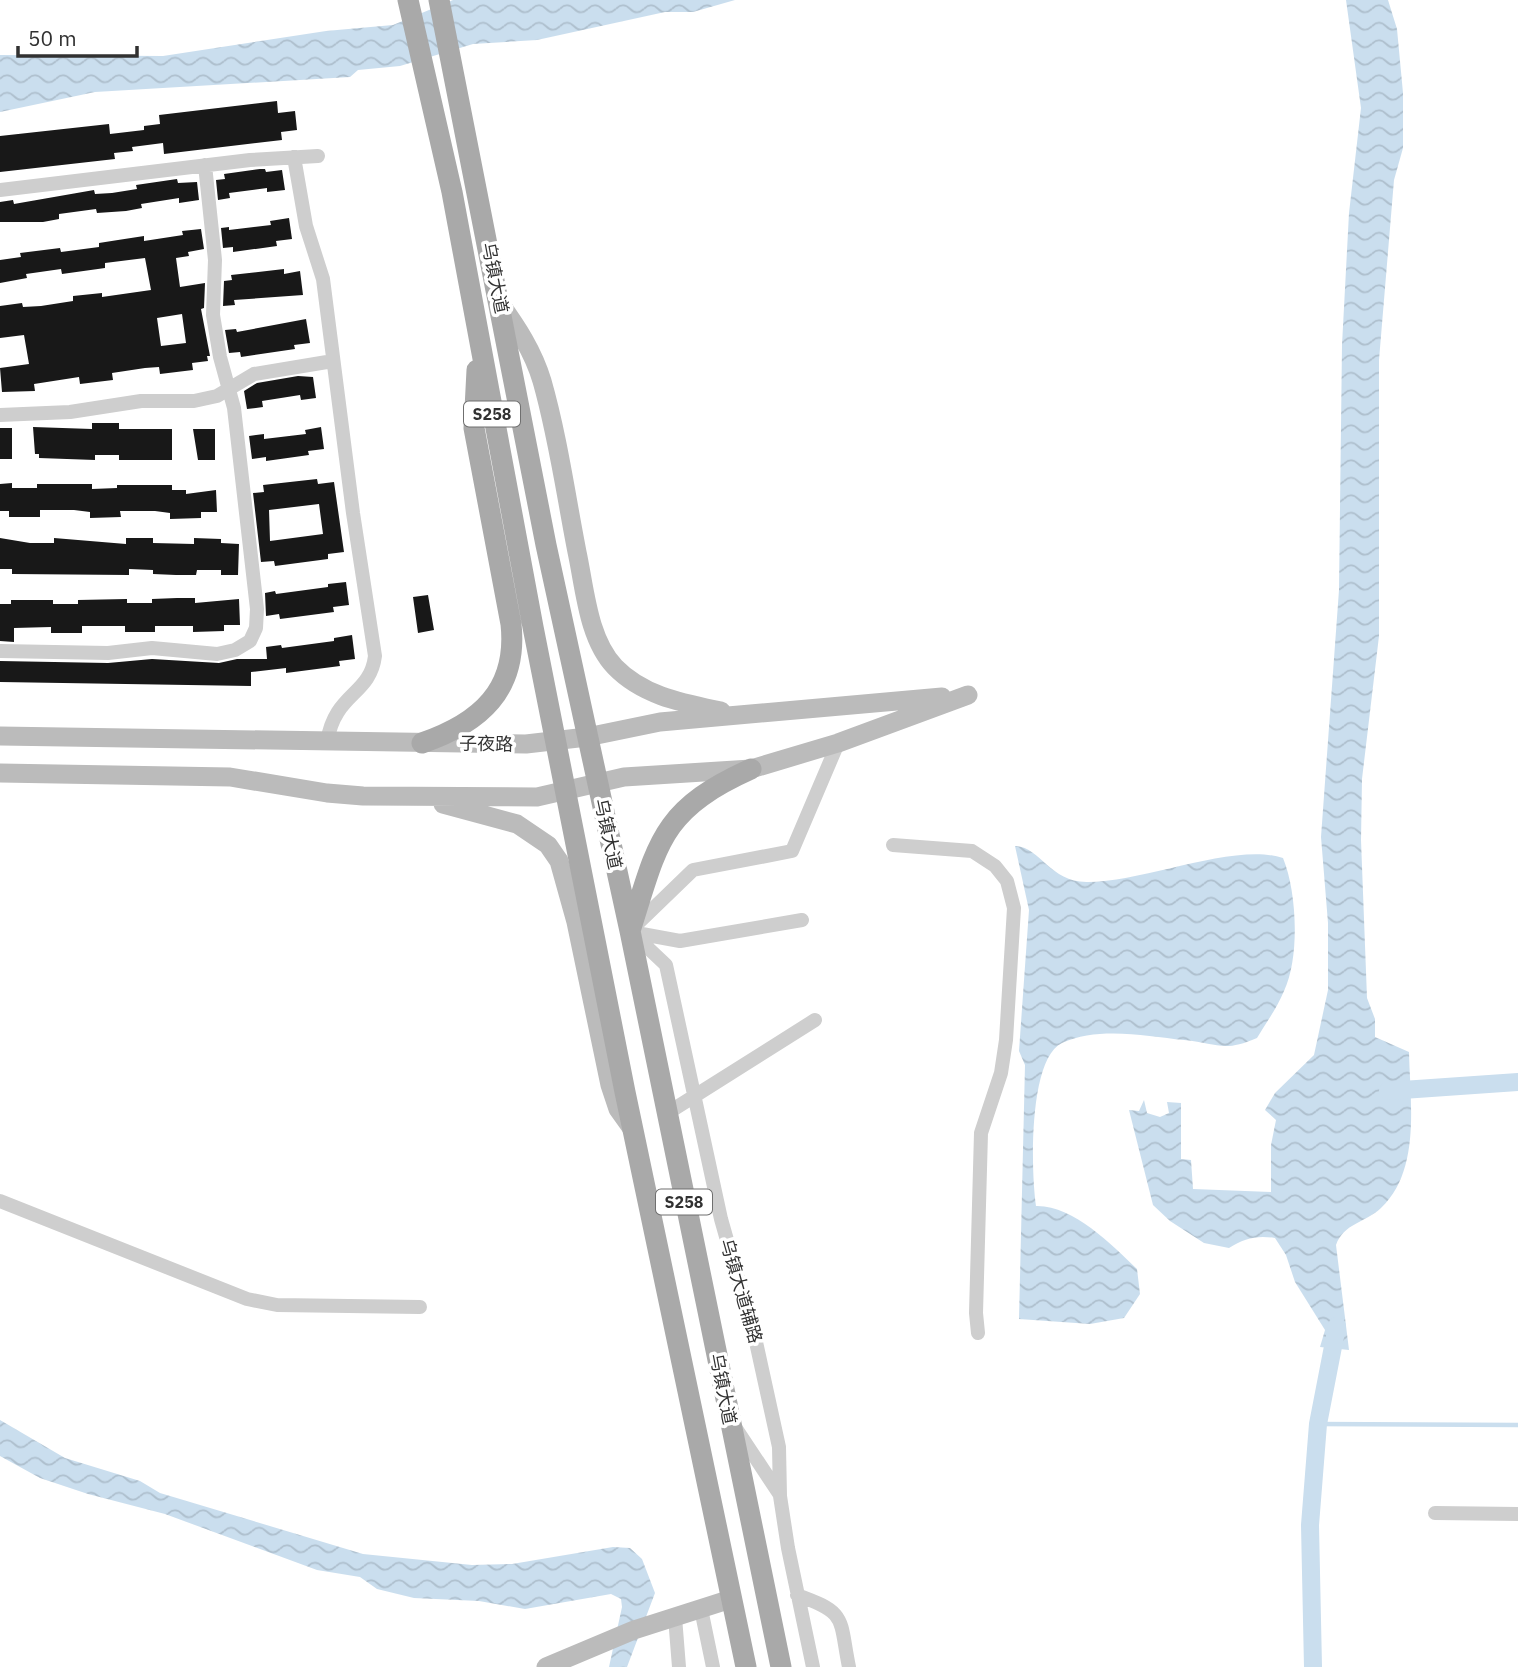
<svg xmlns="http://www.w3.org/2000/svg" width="1518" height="1667" font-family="'IBM Plex Sans','Noto Sans SC',sans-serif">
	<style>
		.water { fill: url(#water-waves) }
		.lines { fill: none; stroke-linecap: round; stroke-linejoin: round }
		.stream { stroke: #cadeee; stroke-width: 4.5 }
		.canal { stroke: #cadeee; stroke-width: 18 }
		.building { fill: #181818; fill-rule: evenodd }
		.street { stroke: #cecece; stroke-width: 14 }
		.secondary { stroke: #bbb; stroke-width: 19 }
		.primary { stroke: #a9a9a9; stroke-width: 21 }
		.labels { text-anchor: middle; stroke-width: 7; stroke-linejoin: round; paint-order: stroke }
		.shield { fill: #fff; stroke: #6f6f6f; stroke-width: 2 }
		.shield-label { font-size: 16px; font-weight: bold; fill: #313131 }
		.street-label { font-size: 18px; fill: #313131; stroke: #fff }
	</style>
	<defs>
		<pattern id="water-waves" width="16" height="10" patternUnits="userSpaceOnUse" patternTransform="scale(1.75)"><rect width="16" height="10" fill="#cadeee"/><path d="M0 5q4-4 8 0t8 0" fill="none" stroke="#aebfcd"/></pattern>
	</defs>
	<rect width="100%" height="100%" fill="#fff"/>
	<path class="water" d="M 453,0 L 735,0 L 693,12 L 665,12 L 537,40 L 473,44 L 400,66 L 358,70 L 350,77 L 95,92 L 0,112 L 0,55 L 163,56 L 326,31 L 393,25 Z
		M 1346,0 L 1388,0 L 1397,29 L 1403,93 L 1403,148 L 1394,180 L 1379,360 L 1379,636 L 1362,779 L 1361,840 L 1367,998 L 1375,1019 L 1375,1037 L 1409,1052 C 1410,1103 1421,1170 1381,1208 C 1365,1223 1344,1223 1336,1245 L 1349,1350 L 1320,1347 L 1325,1330 L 1295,1282 L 1286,1255 L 1275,1238 C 1258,1235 1244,1238 1229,1248 L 1204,1243 L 1170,1221 L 1153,1205 L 1129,1110 L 1139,1111 L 1144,1100 L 1147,1113 L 1160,1117 L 1169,1113 L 1167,1102 L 1181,1103 L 1181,1159 L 1191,1160 L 1193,1189 L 1271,1192 L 1271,1145 L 1276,1120 L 1265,1110 L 1275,1093 L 1314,1055 L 1328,990 L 1328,923 L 1321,837 L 1339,590 L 1342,345 L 1349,213 L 1361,108 Z
		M 1015,846 C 1041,847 1050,883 1088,882 C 1144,882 1235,842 1283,858 C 1297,892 1300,957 1284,991 C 1277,1008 1266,1023 1257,1038 C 1223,1053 1217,1043 1184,1040 C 1146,1036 1099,1026 1062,1043 C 1028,1059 1031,1173 1036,1206 C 1073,1205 1111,1244 1137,1269 L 1140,1294 L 1124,1318 L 1090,1324 L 1019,1319 L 1025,1065 L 1019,1051 L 1029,910 Z
		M 0,1420 L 65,1458 L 140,1481 L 160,1493 L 363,1554 L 472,1565 L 512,1564 L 613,1547 L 630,1548 L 642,1559 L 655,1593 L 627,1667 L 609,1667 L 622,1607 L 621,1599 L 611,1594 L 525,1609 L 479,1601 L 414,1598 L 377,1589 L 360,1577 L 317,1570 L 165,1514 L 88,1494 L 40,1478 L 0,1456 Z"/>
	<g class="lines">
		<path class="stream" d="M 1318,1424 L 1518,1425"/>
		<path class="canal" d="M 1388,1091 L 1518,1082
			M 1313,1667 L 1310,1525 L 1318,1424 L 1337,1326"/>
	</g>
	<path class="building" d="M 277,101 L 278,113 L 295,111 L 297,130 L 281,132 L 282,140 L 164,154 L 163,143 L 132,147 L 133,151 L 114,153 L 115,159 L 0,172 L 0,136 L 109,124 L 110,134 L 144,130 L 144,126 L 160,124 L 159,115 Z
		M 260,169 L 265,169 L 266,172 L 282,170 L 285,190 L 267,192 L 267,188 L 229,193 L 230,198 L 218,200 L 216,180 L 225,179 L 224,174 Z
		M 177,179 L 178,183 L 197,182 L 199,200 L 179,203 L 179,198 L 141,204 L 142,208 L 126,211 L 97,213 L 96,209 L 59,214 L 59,219 L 43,222 L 0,222 L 0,202 L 13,200 L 14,204 L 94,190 L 95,194 L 112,193 L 137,189 L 136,185 Z
		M 289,218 L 292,239 L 276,241 L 277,246 L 233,252 L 233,247 L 223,248 L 221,228 L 229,227 L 229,230 L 271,225 L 270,221 Z
		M 201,229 L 204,249 L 188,252 L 189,256 L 176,258 L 180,287 L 205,283 L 204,308 L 201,309 L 210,356 L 207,356 L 208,361 L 192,363 L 193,370 L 160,374 L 159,367 L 145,368 L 112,373 L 113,380 L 80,384 L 79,377 L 34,384 L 35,391 L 2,392 L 0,368 L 29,364 L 24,335 L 0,338 L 0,306 L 22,303 L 23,307 L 41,306 L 73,301 L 73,296 L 102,293 L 102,297 L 151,290 L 145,258 L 105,263 L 105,268 L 62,274 L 61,269 L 26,274 L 27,278 L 0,283 L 0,260 L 21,257 L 20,253 L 60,248 L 61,252 L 99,247 L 99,243 L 118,240 L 144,236 L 144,241 L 183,235 L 182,231 ZM 182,314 L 186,343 L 161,346 L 157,318 Z
		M 284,269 L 284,274 L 300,271 L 303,295 L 234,300 L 235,305 L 223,306 L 224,281 L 232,280 L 231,275 Z
		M 306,319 L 310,343 L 294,345 L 295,349 L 241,357 L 240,352 L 229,353 L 225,330 L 236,329 L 237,332 Z
		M 298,376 L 313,377 L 316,398 L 301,400 L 300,395 L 262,401 L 263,407 L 247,409 L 244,391 L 257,383 Z
		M 92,423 L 119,423 L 119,429 L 172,429 L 172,460 L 119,460 L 119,455 L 95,455 L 95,460 L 39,458 L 39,454 L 35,454 L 33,427 L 92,429 Z
		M 321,427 L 324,449 L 308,451 L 309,455 L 266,461 L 266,457 L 252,459 L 249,436 L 264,434 L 264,439 L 306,434 L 305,430 Z
		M 0,428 L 12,428 L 12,459 L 0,459 Z
		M 193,429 L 215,429 L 215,460 L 198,460 Z
		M 317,479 L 318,484 L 334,482 L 344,552 L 328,554 L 328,559 L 275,566 L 274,561 L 261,562 L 253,493 L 264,492 L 263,485 ZM 319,504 L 323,534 L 270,541 L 269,510 Z
		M 12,483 L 12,488 L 37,488 L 37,484 L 92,484 L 92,489 L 117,488 L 117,485 L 172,485 L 172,490 L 186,490 L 186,494 L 216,490 L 217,512 L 201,512 L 201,518 L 170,519 L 170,513 L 155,511 L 120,511 L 121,517 L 90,518 L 90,512 L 74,510 L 40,510 L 40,517 L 9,517 L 9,511 L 0,511 L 0,484 Z
		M 0,538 L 30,543 L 54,543 L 54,538 L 126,544 L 126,538 L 153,538 L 153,543 L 194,544 L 194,538 L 221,539 L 221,543 L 239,544 L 238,575 L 221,575 L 221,570 L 197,570 L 196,575 L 176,575 L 153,574 L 153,570 L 129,569 L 129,575 L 12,574 L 12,569 L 0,569 Z
		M 346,582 L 349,605 L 333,607 L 334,612 L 280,619 L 279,614 L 266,616 L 265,593 L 275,591 L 276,594 L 328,587 L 328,584 Z
		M 428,595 L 434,630 L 418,633 L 413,597 Z
		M 177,598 L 195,598 L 195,603 L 239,599 L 240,625 L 224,625 L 224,631 L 193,632 L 193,626 L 155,626 L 155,632 L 125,632 L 125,626 L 82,626 L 82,633 L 51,633 L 51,627 L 14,628 L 14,642 L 0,641 L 0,604 L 11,604 L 11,600 L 53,600 L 53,604 L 78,604 L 78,600 L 127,599 L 127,603 L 152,603 L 152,599 Z
		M 352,635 L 355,659 L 339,661 L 340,666 L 286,673 L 286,668 L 251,672 L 251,686 L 0,682 L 0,661 L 108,663 L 152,659 L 219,663 L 237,659 L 267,659 L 266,647 L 281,645 L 282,648 L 334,641 L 334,638 Z"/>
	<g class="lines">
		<path class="street" d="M 294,157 L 306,226 L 323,279 L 353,513 L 375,656 C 370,696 335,692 327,742
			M 0,190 L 250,160 L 318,156
			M 0,415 L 70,412 L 141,401 L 194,401 L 217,396 L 254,374 L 333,361
			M 0,651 L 108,653 L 152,648 L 217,654 L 235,650 L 250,641 L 256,628 L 257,609 L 234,408 L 220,357 L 213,315 L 215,260 L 205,165
			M 893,845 L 972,851 L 995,866 L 1007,881 L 1014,908 L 1006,1040 L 1001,1073 L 981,1133 L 976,1313 L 978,1333
			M 633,928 L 693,870 L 792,851 L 838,743
			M 630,931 L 666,965 L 721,1219 L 756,1342 L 779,1447 L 780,1496 L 788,1548 L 813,1667
			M 631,932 L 680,941 L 802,920
			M 666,1114 L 815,1020
			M 0,1201 L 247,1299 L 277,1305 L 420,1307
			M 735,1427 L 780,1495
			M 1435,1513 L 1518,1514
			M 797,1595 C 848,1613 839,1618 849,1667
			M 701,1609 L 713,1667
			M 675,1617 L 679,1667"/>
		<path class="secondary" d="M 499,302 C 517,327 533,351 542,381 C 558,437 566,496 577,552 C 585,589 588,639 615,667 C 643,696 683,703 721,711
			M 0,736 L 526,744 L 587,737 L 660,722 L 942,697
			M 0,773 L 230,777 L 327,793 L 363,796 L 537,797 L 624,777 L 751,769 L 838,743 L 968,695
			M 443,804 L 517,824 L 548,845 L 559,861 L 576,922 L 610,1085 L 618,1109 L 633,1130
			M 546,1667 L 634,1630 L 731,1599"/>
		<path class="primary" d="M 408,0 L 452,192 L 533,627 L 625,1092 L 746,1667
			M 439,0 L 546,545 L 630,931 L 781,1667
			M 422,743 C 480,723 518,690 511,624 L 474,428 L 477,370
			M 630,931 C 658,843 660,810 751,769"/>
	</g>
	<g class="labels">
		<g class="shield">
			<rect x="464" y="401.5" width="56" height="25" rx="5"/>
			<rect x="656" y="1189.5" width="56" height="25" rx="5"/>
		</g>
		<g class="shield-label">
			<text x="492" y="420">S258</text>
			<text x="684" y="1208">S258</text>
		</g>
		<g class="street-label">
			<text transform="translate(495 278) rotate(79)" y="6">乌镇大道</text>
			<text transform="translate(486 744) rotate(1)" y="6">子夜路</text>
			<text transform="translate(608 834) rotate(78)" y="6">乌镇大道</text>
			<text transform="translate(741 1291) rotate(74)" y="6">乌镇大道辅路</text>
			<text transform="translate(723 1389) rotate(79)" y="6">乌镇大道</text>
		</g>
	</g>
	<path d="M18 46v10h119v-10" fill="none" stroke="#313131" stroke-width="3.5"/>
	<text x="28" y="46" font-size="21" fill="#313131" stroke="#ffffff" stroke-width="5" paint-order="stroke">50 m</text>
</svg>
